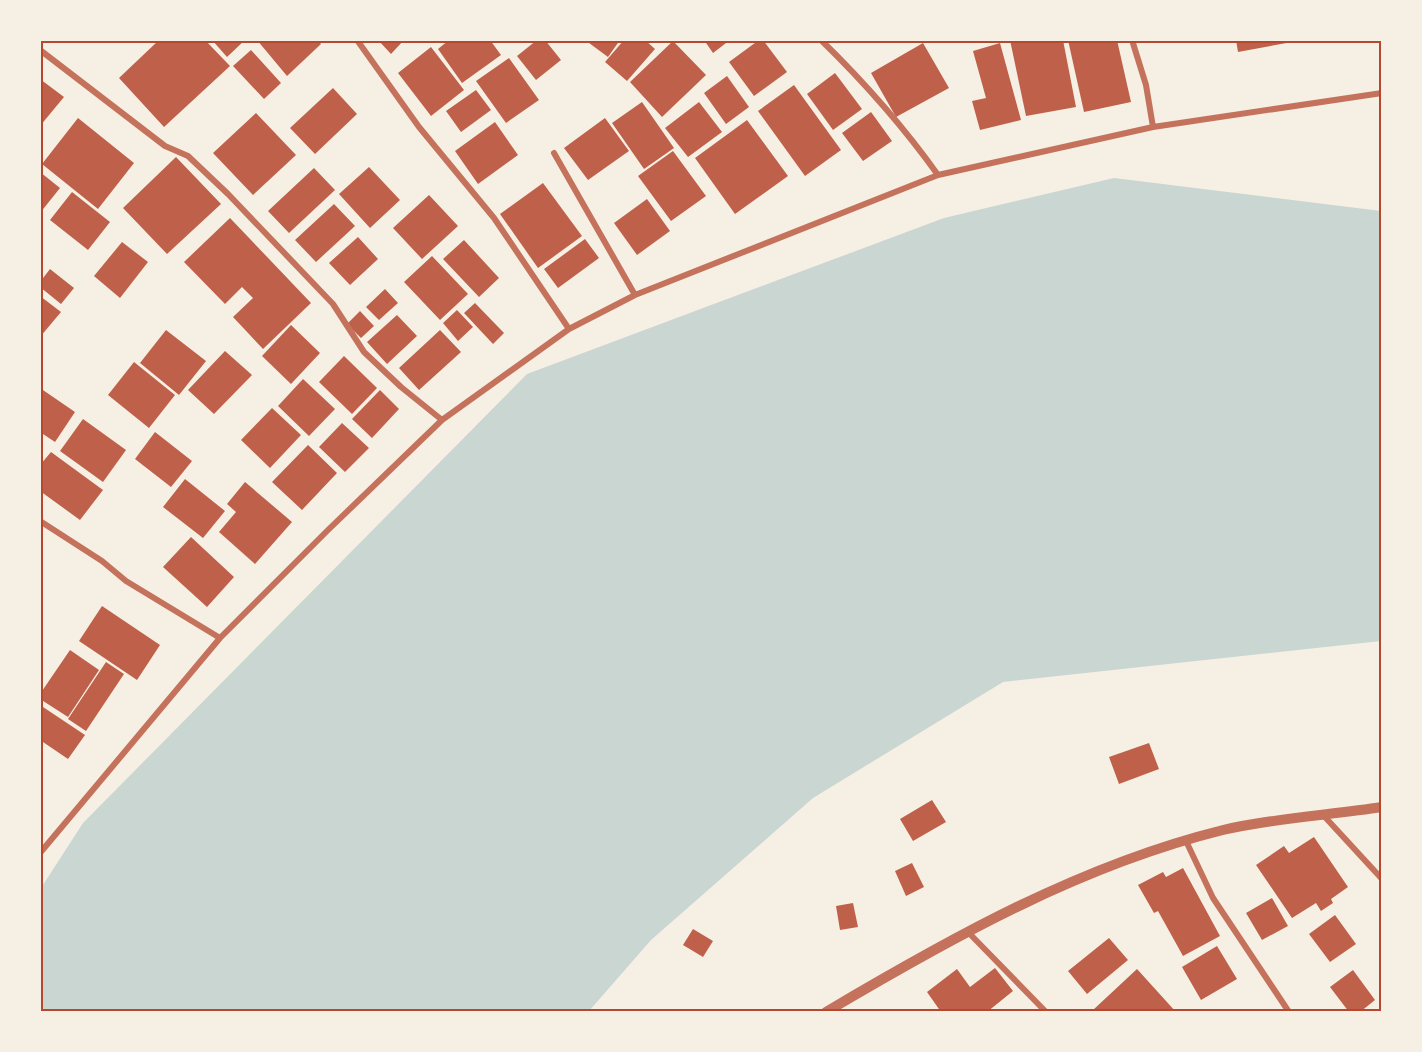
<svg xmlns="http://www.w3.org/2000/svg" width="1422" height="1052" font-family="Roboto,sans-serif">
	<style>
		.water { fill: #c9d6d2 }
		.building { fill: #bf614a }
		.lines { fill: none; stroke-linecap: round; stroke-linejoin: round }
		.minor { stroke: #c5725c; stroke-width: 6 }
		.tertiary { stroke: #c5725c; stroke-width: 10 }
		.neatline { fill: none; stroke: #b5482f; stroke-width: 2 }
	</style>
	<rect width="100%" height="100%" fill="#f6efe4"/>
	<path class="water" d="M 1114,178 L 1381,211 L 1381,641 L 1003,682 L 813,798 L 651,940 L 589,1011 L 41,1011 L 41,888 L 83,823 L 527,374 L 944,218 Z"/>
	<path class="building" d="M 159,40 L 205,40 L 230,66 L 164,127 L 119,78 Z
		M 212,40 L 245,40 L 227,57 Z
		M 257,40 L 318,40 L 321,44 L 287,76 Z
		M 378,40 L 404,40 L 391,54 Z
		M 449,40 L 490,40 L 501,55 L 462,83 L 438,49 Z
		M 537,40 L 545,40 L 561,60 L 536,80 L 517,56 Z
		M 585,40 L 620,40 L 608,57 Z
		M 624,40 L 645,40 L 655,49 L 627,81 L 605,62 Z
		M 704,40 L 730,40 L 713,53 Z
		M 759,40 L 763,40 L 787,72 L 754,96 L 729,62 Z
		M 1010,40 L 1063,40 L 1076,107 L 1026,116 Z
		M 1068,40 L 1117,40 L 1131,102 L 1084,112 Z
		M 1236,40 L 1292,40 L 1292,42 L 1238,52 Z
		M 673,41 L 706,75 L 662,117 L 630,82 Z
		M 923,43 L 949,88 L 896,117 L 871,73 Z
		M 1000,43 L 1021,120 L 980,130 L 972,101 L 986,98 L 973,51 Z
		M 431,47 L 464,90 L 431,116 L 398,73 Z
		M 251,50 L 281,83 L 264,99 L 233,66 Z
		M 509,58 L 539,100 L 506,123 L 476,81 Z
		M 835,73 L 862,109 L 833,130 L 807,94 Z
		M 727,76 L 749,107 L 726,124 L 704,93 Z
		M 40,79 L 64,97 L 40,126 Z
		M 794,85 L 841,150 L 805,176 L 758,111 Z
		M 333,88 L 357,114 L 315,154 L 290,128 Z
		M 476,90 L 491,110 L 461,132 L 446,111 Z
		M 642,102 L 674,148 L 644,169 L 612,123 Z
		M 699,102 L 722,132 L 688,157 L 665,128 Z
		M 871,112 L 892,141 L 863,161 L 842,133 Z
		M 256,113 L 296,155 L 253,195 L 213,153 Z
		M 78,118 L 134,163 L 98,209 L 42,164 Z
		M 605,118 L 629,151 L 588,180 L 564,148 Z
		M 747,120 L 788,176 L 735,214 L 695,158 Z
		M 495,122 L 518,155 L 478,184 L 455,151 Z
		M 673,151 L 706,196 L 671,221 L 638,176 Z
		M 176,157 L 221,204 L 167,254 L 123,208 Z
		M 369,167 L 400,200 L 370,228 L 339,194 Z
		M 314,168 L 335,190 L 289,233 L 268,211 Z
		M 40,172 L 60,188 L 40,213 Z
		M 543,183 L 582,236 L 538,268 L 500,214 Z
		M 72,192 L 110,222 L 88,250 L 50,220 Z
		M 429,195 L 458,226 L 422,259 L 393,228 Z
		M 647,199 L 670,231 L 637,255 L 614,223 Z
		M 334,204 L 355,226 L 316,262 L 295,240 Z
		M 230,218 L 311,303 L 263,349 L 233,317 L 253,298 L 242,287 L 225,304 L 184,262 Z
		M 358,237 L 378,259 L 350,285 L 329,263 Z
		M 585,239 L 599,258 L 558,288 L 544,269 Z
		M 464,240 L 499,278 L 479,297 L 443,259 Z
		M 122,242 L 148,262 L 120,298 L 94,276 Z
		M 432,256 L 468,294 L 440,320 L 404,282 Z
		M 50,269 L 74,288 L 61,304 L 40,287 L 40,282 Z
		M 385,289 L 398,303 L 379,320 L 366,307 Z
		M 40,296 L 61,312 L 40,337 Z
		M 475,303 L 504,333 L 493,344 L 464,313 Z
		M 457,310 L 473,327 L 458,341 L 443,323 Z
		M 360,311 L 374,326 L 361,338 L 347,324 Z
		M 397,315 L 417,336 L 387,364 L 367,342 Z
		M 291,325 L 320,353 L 291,384 L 262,356 Z
		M 166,330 L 206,361 L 179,395 L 140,363 Z
		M 440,330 L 461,352 L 419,390 L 399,368 Z
		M 225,351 L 252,375 L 214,414 L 188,390 Z
		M 344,356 L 377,388 L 352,414 L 319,382 Z
		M 134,362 L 175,395 L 149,428 L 108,395 Z
		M 303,379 L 335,409 L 309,436 L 278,406 Z
		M 40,388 L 75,412 L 55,442 L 40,432 Z
		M 380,390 L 399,409 L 372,438 L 352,419 Z
		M 272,408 L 301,435 L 270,468 L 241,440 Z
		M 83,419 L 126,450 L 103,482 L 60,451 Z
		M 342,423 L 369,448 L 345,472 L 319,447 Z
		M 155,432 L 192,461 L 171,487 L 135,459 Z
		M 308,445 L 337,473 L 302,510 L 272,482 Z
		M 51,452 L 103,490 L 80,520 L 40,491 L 40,465 Z
		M 185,479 L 225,511 L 203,538 L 163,507 Z
		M 245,482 L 292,522 L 255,564 L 219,532 L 236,512 L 227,504 Z
		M 191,537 L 234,577 L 207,607 L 163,567 Z
		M 102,606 L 160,645 L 137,680 L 79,641 Z
		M 70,650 L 99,670 L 68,717 L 40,699 L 40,694 Z
		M 106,662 L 124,674 L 86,731 L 68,719 Z
		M 40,705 L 85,735 L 68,759 L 40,740 Z
		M 1149,743 L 1159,769 L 1119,784 L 1109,757 Z
		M 932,800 L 946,822 L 913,841 L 900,819 Z
		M 1314,837 L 1348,887 L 1331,899 L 1333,903 L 1321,911 L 1316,903 L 1292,918 L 1256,865 L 1284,846 L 1289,853 Z
		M 912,863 L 924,887 L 906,896 L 895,871 Z
		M 1183,868 L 1220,936 L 1183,956 L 1158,911 L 1154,913 L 1138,885 L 1163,872 L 1166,877 Z
		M 1272,898 L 1288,926 L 1262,940 L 1246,913 Z
		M 853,903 L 858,927 L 840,930 L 836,906 Z
		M 1335,915 L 1356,944 L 1330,962 L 1309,934 Z
		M 693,929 L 713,941 L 703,957 L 683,945 Z
		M 1109,938 L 1128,960 L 1087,994 L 1068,971 Z
		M 1217,946 L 1237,979 L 1201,1000 L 1182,967 Z
		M 995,968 L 1013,991 L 987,1012 L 941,1012 L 927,992 L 957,969 L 970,987 Z
		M 1137,969 L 1176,1012 L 1095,1012 L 1093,1010 Z
		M 1353,970 L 1375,1000 L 1360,1012 L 1349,1012 L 1330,987 Z"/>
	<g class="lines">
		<path class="minor" d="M 357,40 L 419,127 L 494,218 L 569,329
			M 821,40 C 864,82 903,126 938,175
			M 1132,40 L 1146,85 L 1153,127
			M 40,50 L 165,146 L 188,156 L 228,194 L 333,304 L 364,352 L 401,387 L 442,420
			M 554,153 L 635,295
			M 40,521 L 102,561 L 126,581 L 220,638
			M 1324,816 L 1382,879
			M 1186,841 L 1213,898 L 1289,1012
			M 40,853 L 220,638 L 328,530 L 442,420 L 569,329 L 635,295 L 938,175 L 1153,127 L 1382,93
			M 967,931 L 1046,1012"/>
		<path class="tertiary" d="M 826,1012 C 951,938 1081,865 1223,830 C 1274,818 1330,815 1382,807"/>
	</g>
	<rect width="1422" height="1052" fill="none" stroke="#f6efe4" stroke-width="84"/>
	<rect x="42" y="42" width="1338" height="968" class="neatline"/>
</svg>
